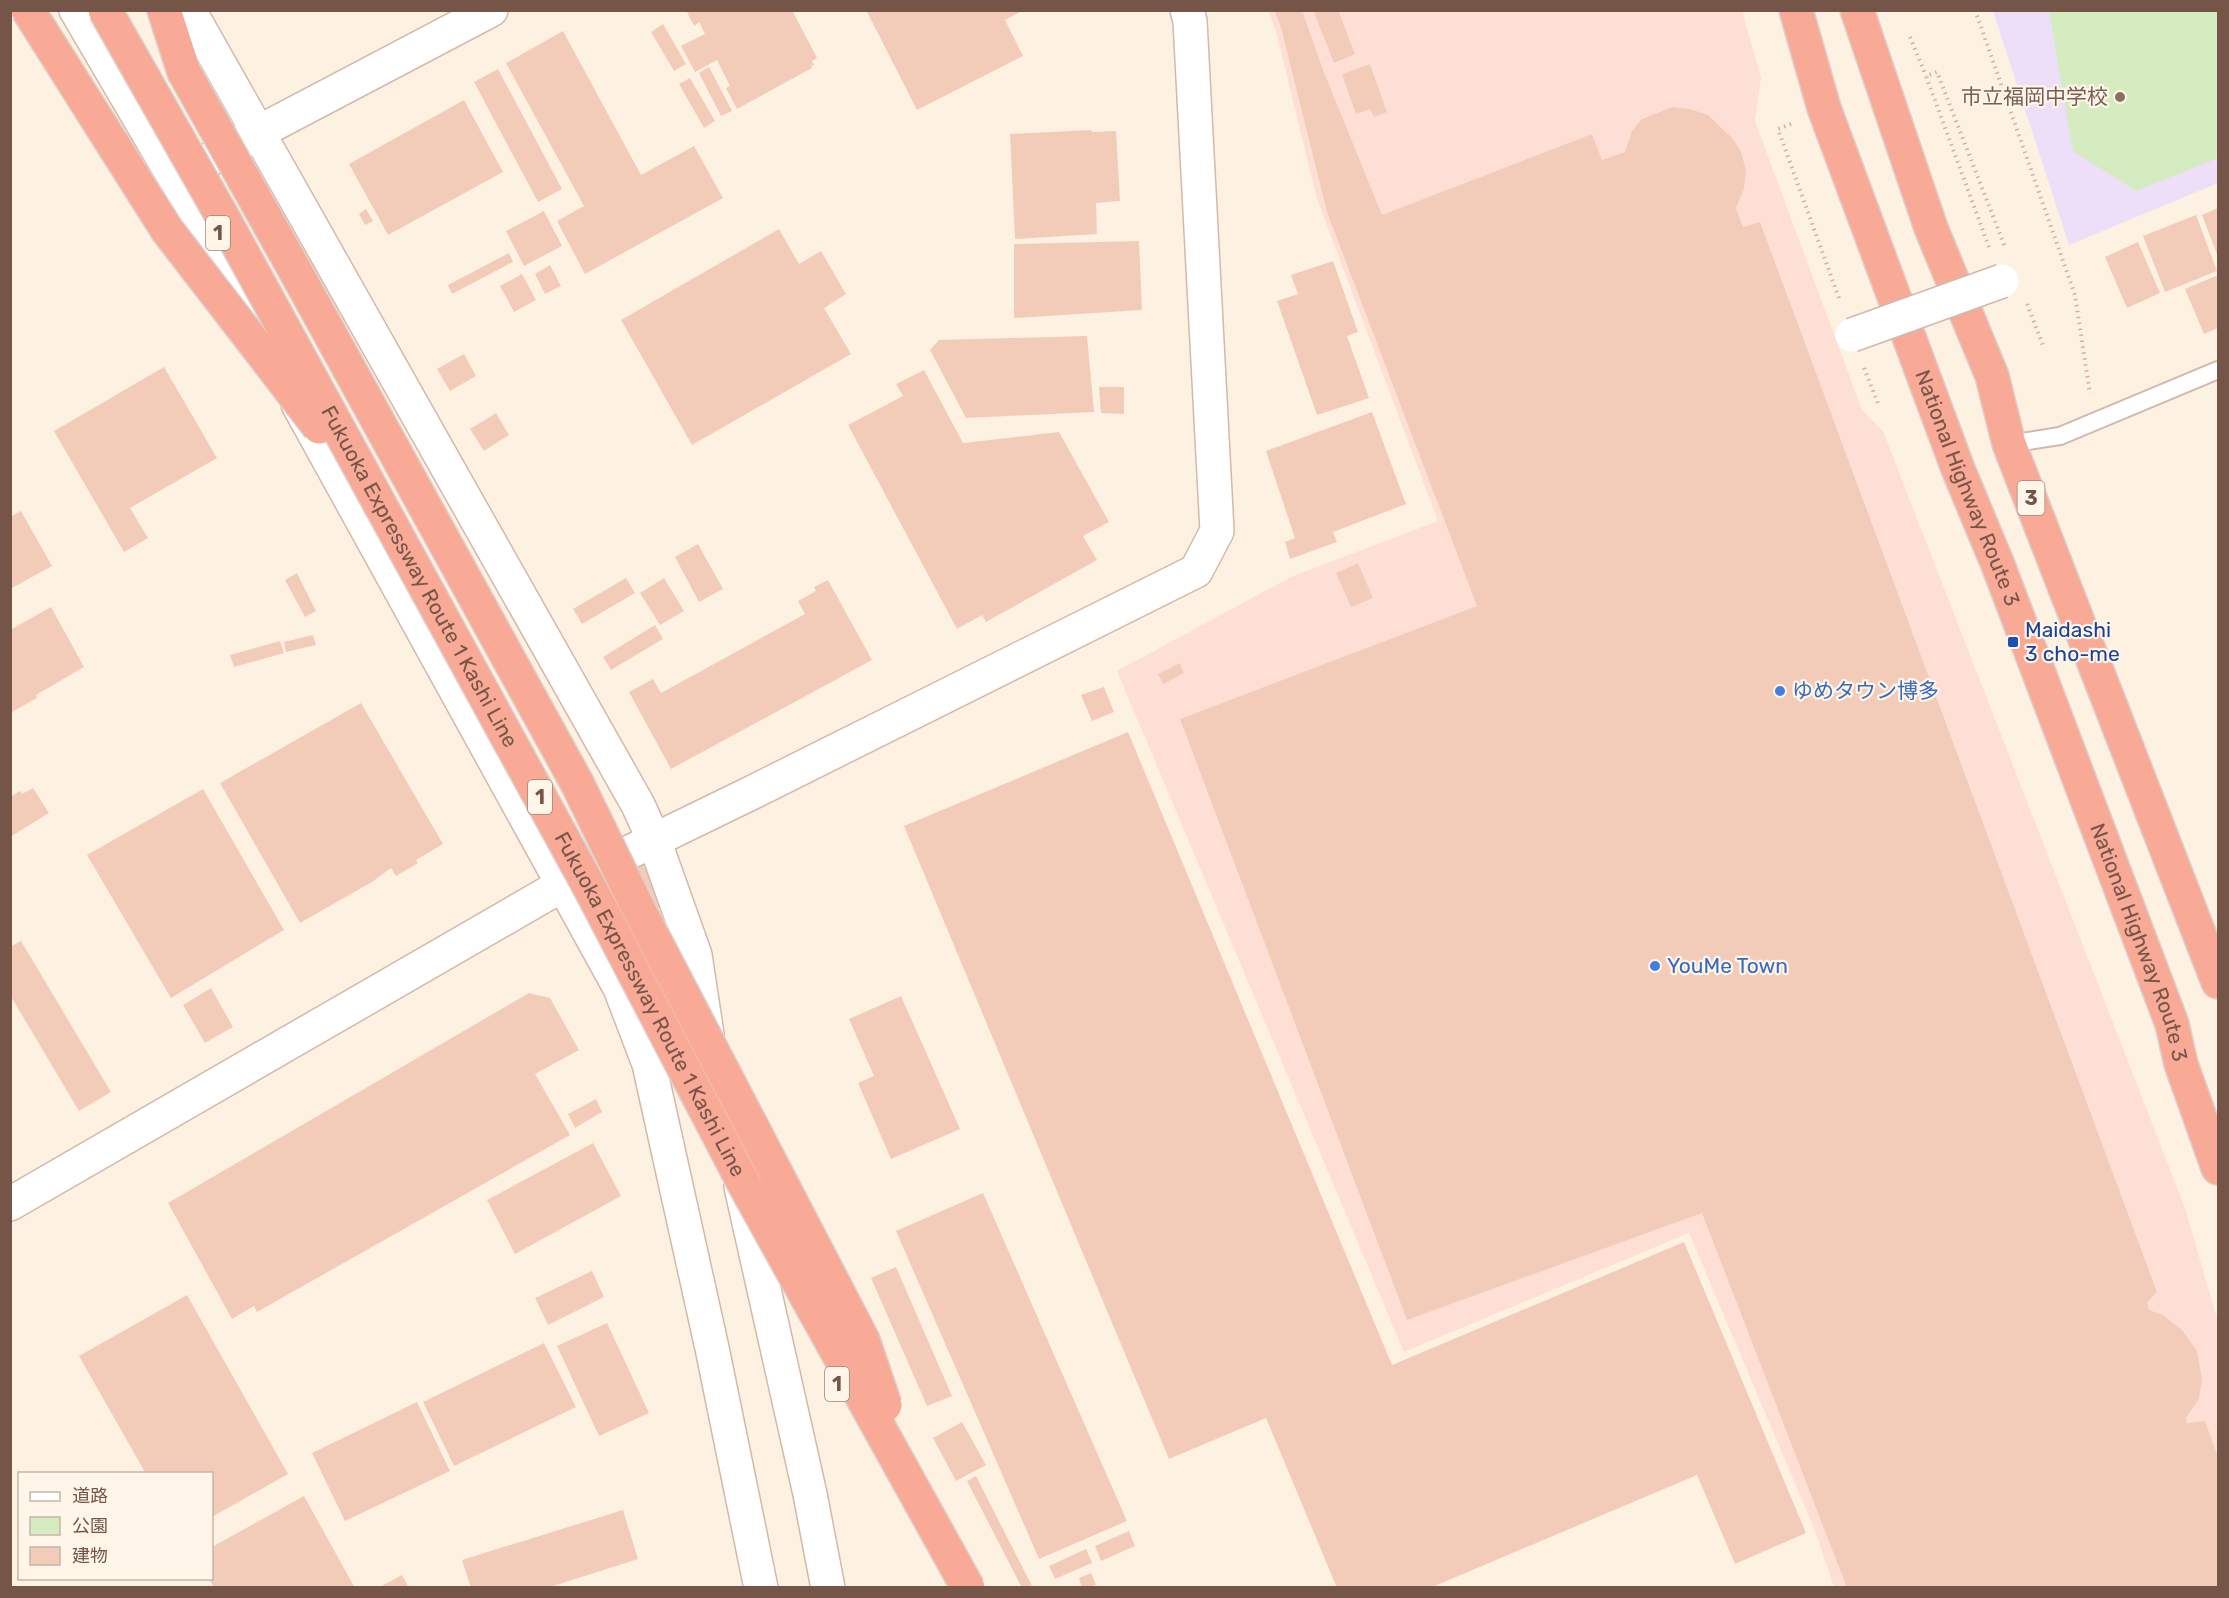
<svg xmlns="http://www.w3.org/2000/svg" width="2229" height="1598" font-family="Rubik,'Noto Sans JP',sans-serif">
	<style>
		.commercial { fill: #fedfd6 }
		.education { fill: #eedff9 }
		.green { fill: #d5ebc0 }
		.building { fill: #f3ccb9 }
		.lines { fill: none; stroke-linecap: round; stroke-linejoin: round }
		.lane-casing { stroke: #d0b9ac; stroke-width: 20 }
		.secondary-casing { stroke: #d4b9a9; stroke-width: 36 }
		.highway-casing { stroke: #dbd3cf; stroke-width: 36 }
		.path { stroke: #d8af9c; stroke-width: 4; stroke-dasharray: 1.5 4.5; stroke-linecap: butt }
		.lane { stroke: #fff; stroke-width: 16 }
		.secondary { stroke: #fff; stroke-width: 33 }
		.highway { stroke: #f9aa97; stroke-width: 33 }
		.street-bridge-casing { stroke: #d0b9ac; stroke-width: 36; stroke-linecap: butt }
		.highway-bridge-casing { stroke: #dbd3cf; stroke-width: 36; stroke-linecap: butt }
		.street-bridge { stroke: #fff; stroke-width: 33 }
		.highway-bridge { stroke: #f9aa97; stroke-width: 33 }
		.education-dot { fill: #8d6e63; stroke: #fff5e9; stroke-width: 2 }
		.transit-dot { fill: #1a4fb4; stroke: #fff5e9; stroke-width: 2 }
		.shop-dot { fill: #3f7fe0; stroke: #fff5e9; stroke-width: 2 }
		.labels { text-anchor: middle; stroke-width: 4.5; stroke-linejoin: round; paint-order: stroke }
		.shield { fill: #fff5e9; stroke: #9e8578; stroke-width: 1.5 }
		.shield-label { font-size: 20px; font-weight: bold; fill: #755548 }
		.education-label { font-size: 21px; fill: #785e54; stroke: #fff5e9; text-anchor: end }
		.street-label { font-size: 21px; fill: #755548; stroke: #fff5e9 }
		.transit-label { font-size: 21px; fill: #164399; stroke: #fff5e9; text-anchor: start }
		.shop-label { font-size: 21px; fill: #366cbe; stroke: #fff5e9; text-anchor: start }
	</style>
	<rect width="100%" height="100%" fill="#fdf1e2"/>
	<path class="commercial" d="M 1268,11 L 1742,11 L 1761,78 L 1755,121 L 1862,410 L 1883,431 L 2185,1208 L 2218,1322 L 2218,1587 L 1834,1587 L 1815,1531 L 1689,1233 L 1404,1352 L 1117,671 L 1293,576 L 1438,521 L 1317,199 L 1276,31 Z"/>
	<path class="education" d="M 1993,11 L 2218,11 L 2218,183 L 2069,245 Z"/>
	<path class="green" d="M 2049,11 L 2218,11 L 2218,158 L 2136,191 L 2073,151 Z"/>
	<path class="building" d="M 686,10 L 792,10 L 817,58 L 812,61 L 814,65 L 811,66 L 812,68 L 737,109 L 726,88 L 730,86 L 717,60 L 695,72 L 681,46 L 705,34 L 699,22 L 694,26 Z
		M 866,10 L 1024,10 L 1005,20 L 1023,56 L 917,110 Z
		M 1274,10 L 1302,10 L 1323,70 L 1382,215 L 1592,134 L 1602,160 L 1625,152 L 1632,131 L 1642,119 L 1672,107 L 1690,109 L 1708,115 L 1733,139 L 1741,152 L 1746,170 L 1744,189 L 1736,208 L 1743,227 L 1760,222 L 2157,1292 L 2147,1303 L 2149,1310 L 2163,1315 L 2182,1330 L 2197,1351 L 2202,1379 L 2199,1399 L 2186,1418 L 2187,1423 L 2205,1421 L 2218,1457 L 2218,1588 L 1847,1588 L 1702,1213 L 1407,1320 L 1180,719 L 1477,606 L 1327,212 L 1281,27 Z
		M 1313,10 L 1338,10 L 1355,54 L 1334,63 Z
		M 663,24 L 686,64 L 674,71 L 651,32 Z
		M 563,31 L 641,175 L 694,146 L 723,198 L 585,274 L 557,221 L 584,206 L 506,63 Z
		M 1370,64 L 1387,112 L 1374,117 L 1370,109 L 1356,114 L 1342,74 Z
		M 709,67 L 732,111 L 721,116 L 699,73 Z
		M 498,69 L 562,189 L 538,202 L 474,82 Z
		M 690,78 L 715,121 L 704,128 L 679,84 Z
		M 464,100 L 503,172 L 388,235 L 349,164 Z
		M 1091,130 L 1092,132 L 1116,131 L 1120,201 L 1096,203 L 1097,234 L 1015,239 L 1010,134 Z
		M 2218,208 L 2218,257 L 2202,215 Z
		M 366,209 L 373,221 L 365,225 L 359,214 Z
		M 544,211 L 562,246 L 524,266 L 506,231 Z
		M 2196,215 L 2217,271 L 2165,292 L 2143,236 Z
		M 779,229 L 799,264 L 821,251 L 846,294 L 824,308 L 851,354 L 692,445 L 621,320 Z
		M 1139,241 L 1142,310 L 1014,318 L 1014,244 Z
		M 2138,242 L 2160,293 L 2127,308 L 2105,257 Z
		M 509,253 L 513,262 L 452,294 L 448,285 Z
		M 1333,261 L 1358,332 L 1347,336 L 1369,398 L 1317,415 L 1277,301 L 1298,294 L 1291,275 Z
		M 550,265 L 561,286 L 545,294 L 535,274 Z
		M 522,274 L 536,300 L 514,312 L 500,286 Z
		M 2218,275 L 2218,328 L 2204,334 L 2185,289 Z
		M 1087,336 L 1094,412 L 966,418 L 930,350 L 939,340 Z
		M 464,354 L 476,376 L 450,391 L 437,369 Z
		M 164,367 L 217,458 L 130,508 L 148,538 L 124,552 L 54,431 Z
		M 924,370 L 963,443 L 1059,432 L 1109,522 L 1083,536 L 1097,560 L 986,622 L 982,615 L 957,629 L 848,425 L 903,396 L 896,384 Z
		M 1099,387 L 1124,387 L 1124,414 L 1101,413 Z
		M 1372,412 L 1406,504 L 1333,532 L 1337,542 L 1290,559 L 1285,542 L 1295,538 L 1266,451 Z
		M 496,413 L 509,435 L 484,451 L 470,429 Z
		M 21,511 L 52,566 L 10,589 L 10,517 Z
		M 698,544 L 723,589 L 699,602 L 675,557 Z
		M 1358,563 L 1373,598 L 1351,607 L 1336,573 Z
		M 297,573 L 316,611 L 305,617 L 285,580 Z
		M 626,578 L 635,593 L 582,624 L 573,609 Z
		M 664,578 L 684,611 L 660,625 L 640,593 Z
		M 828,580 L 872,660 L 671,769 L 629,692 L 653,679 L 661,693 L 805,614 L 798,601 L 816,591 L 814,587 Z
		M 51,607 L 84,667 L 36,695 L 37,698 L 10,713 L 10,630 Z
		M 655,625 L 663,639 L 611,670 L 603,657 Z
		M 313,635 L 316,645 L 286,652 L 284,642 Z
		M 280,641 L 284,653 L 234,667 L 230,655 Z
		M 1180,663 L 1184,673 L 1163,684 L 1158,674 Z
		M 1104,687 L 1114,712 L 1092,721 L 1081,695 Z
		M 361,703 L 443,844 L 416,860 L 418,863 L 396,876 L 391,868 L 372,882 L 300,923 L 220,783 Z
		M 1128,732 L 1392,1365 L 1684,1242 L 1806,1533 L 1735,1564 L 1697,1475 L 1430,1588 L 1337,1588 L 1266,1418 L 1169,1459 L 904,826 Z
		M 33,788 L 49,813 L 10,837 L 10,797 L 20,791 L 22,794 Z
		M 203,789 L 284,930 L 171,998 L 87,855 Z
		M 637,855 L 666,904 L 645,917 L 618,865 Z
		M 21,941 L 111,1092 L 79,1111 L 10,995 L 10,947 Z
		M 211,988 L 233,1027 L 205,1043 L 183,1005 Z
		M 529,993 L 550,998 L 579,1050 L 535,1074 L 570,1135 L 257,1312 L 254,1306 L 232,1319 L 168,1203 Z
		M 901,996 L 960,1129 L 891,1159 L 858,1083 L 874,1076 L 849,1019 Z
		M 596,1099 L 602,1112 L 575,1128 L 568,1114 Z
		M 593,1143 L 621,1196 L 515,1254 L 487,1200 Z
		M 983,1193 L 1127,1521 L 1039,1559 L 896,1231 Z
		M 896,1267 L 952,1396 L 927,1406 L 871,1278 Z
		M 592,1271 L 604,1297 L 548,1325 L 535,1298 Z
		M 187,1295 L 288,1474 L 212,1517 L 212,1474 L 146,1474 L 79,1356 Z
		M 607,1323 L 649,1413 L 599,1436 L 557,1346 Z
		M 544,1343 L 576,1407 L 454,1466 L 423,1402 Z
		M 417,1402 L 450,1471 L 345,1521 L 312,1453 Z
		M 962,1422 L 986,1465 L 956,1481 L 933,1438 Z
		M 976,1476 L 1033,1588 L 1022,1588 L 967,1481 Z
		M 304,1496 L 355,1588 L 214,1588 L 209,1578 L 212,1578 L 212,1547 Z
		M 623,1510 L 638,1559 L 547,1588 L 471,1588 L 462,1560 Z
		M 1129,1531 L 1135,1546 L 1101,1561 L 1095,1546 Z
		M 1086,1549 L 1092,1563 L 1055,1579 L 1049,1566 Z
		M 1091,1573 L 1096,1585 L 1082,1588 L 1079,1578 Z
		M 402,1575 L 409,1588 L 378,1588 Z"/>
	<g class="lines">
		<defs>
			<path id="lane" d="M 2009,444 L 2060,436 L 2218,370"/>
			<path id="secondary" d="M 76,10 L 175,179 L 260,335
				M 189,10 L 638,805 L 654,840 L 695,955 L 707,1034
				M 175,179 L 259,132 L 491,10
				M 298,404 L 620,988 L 649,1064 L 712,1348 L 761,1588
				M 741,1187 L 810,1494 L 828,1588
				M 10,1204 L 564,884 L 747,795 L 1196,571 L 1217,531 L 1190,21 L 1187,10"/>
			<g id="highway">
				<path d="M 164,10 L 184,72"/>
				<path id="s1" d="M 1796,10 L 1824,108 L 1958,469 L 1998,565 L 2172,1024 L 2181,1064 L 2218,1168"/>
				<path d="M 1857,10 L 1931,228 L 1992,376 L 2009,444 L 2218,982"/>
			</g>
		</defs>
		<use href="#lane" class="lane-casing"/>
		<use href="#secondary" class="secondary-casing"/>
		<use href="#highway" class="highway-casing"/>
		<path class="path" d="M 1975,10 L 2075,295 L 2090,394
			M 1910,37 L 1926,76
			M 1791,124 L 1778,129 L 1840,301
			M 1989,247 L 1926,76 L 1937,72 L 2005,247
			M 2027,304 L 2044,348
			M 1864,368 L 1879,406"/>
		<use href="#lane" class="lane"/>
		<use href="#secondary" class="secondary"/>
		<use href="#highway" class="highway"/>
		<defs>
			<path id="street-bridge" d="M 1852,335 L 2002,281"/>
			<g id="highway-bridge">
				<path d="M 28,10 L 167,230 L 319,427"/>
				<path id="s2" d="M 105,10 L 226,223 L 591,890 L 743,1182 L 968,1588"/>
				<path d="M 184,72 L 297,274 L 577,783 L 637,906 L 863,1340 L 885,1405"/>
			</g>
		</defs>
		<use href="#street-bridge" class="street-bridge-casing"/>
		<use href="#highway-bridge" class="highway-bridge-casing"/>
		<use href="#street-bridge" class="street-bridge"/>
		<use href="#highway-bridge" class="highway-bridge"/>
	</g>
	<circle class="education-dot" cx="2120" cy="97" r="6"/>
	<rect class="transit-dot" x="2007" y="636" width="12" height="12" rx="3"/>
	<g class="shop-dot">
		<circle cx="1780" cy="691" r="6"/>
		<circle cx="1655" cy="966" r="6"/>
	</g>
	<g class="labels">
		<g class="shield">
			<rect x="206" y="216" width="24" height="34" rx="4.5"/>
			<rect x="2017.5" y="481" width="27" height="34" rx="4.5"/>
			<rect x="528" y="780" width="24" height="34" rx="4.5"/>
			<rect x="825" y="1367" width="24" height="34" rx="4.5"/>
		</g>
		<g class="shield-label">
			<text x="218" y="240">1</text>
			<text x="2031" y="505">3</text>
			<text x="540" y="804">1</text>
			<text x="837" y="1391">1</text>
		</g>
		<g class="education-label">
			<text x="2108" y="104">市立福岡中学校</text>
		</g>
		<g class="street-label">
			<text dy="7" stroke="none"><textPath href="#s1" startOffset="508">National Highway Route 3</textPath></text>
			<text dy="7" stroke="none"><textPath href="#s2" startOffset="648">Fukuoka Expressway Route 1 Kashi Line</textPath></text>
			<text dy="7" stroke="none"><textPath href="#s1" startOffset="994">National Highway Route 3</textPath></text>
			<text dy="7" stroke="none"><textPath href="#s2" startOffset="1134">Fukuoka Expressway Route 1 Kashi Line</textPath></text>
		</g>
		<g class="transit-label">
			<text x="2025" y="637">Maidashi<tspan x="2025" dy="24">3 cho-me</tspan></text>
		</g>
		<g class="shop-label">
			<text x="1792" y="698">ゆめタウン博多</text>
			<text x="1667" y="973">YouMe Town</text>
		</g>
	</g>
	<rect width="2229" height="1598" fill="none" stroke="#755548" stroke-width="24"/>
	<rect x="18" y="1472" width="195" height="108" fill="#fff5e9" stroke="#c8b5a9" stroke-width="1.5"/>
	<rect x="30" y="1492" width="30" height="9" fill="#ffffff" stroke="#c8b5a9" stroke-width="1.5"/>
	<text x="72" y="1502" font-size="18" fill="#755548">道路</text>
	<rect x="30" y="1517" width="30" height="18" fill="#d5ebc0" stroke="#c8b5a9" stroke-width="1.5"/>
	<text x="72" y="1532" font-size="18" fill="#755548">公園</text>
	<rect x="30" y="1547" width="30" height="18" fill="#f3ccb9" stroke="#c8b5a9" stroke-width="1.5"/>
	<text x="72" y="1562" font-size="18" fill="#755548">建物</text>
</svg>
